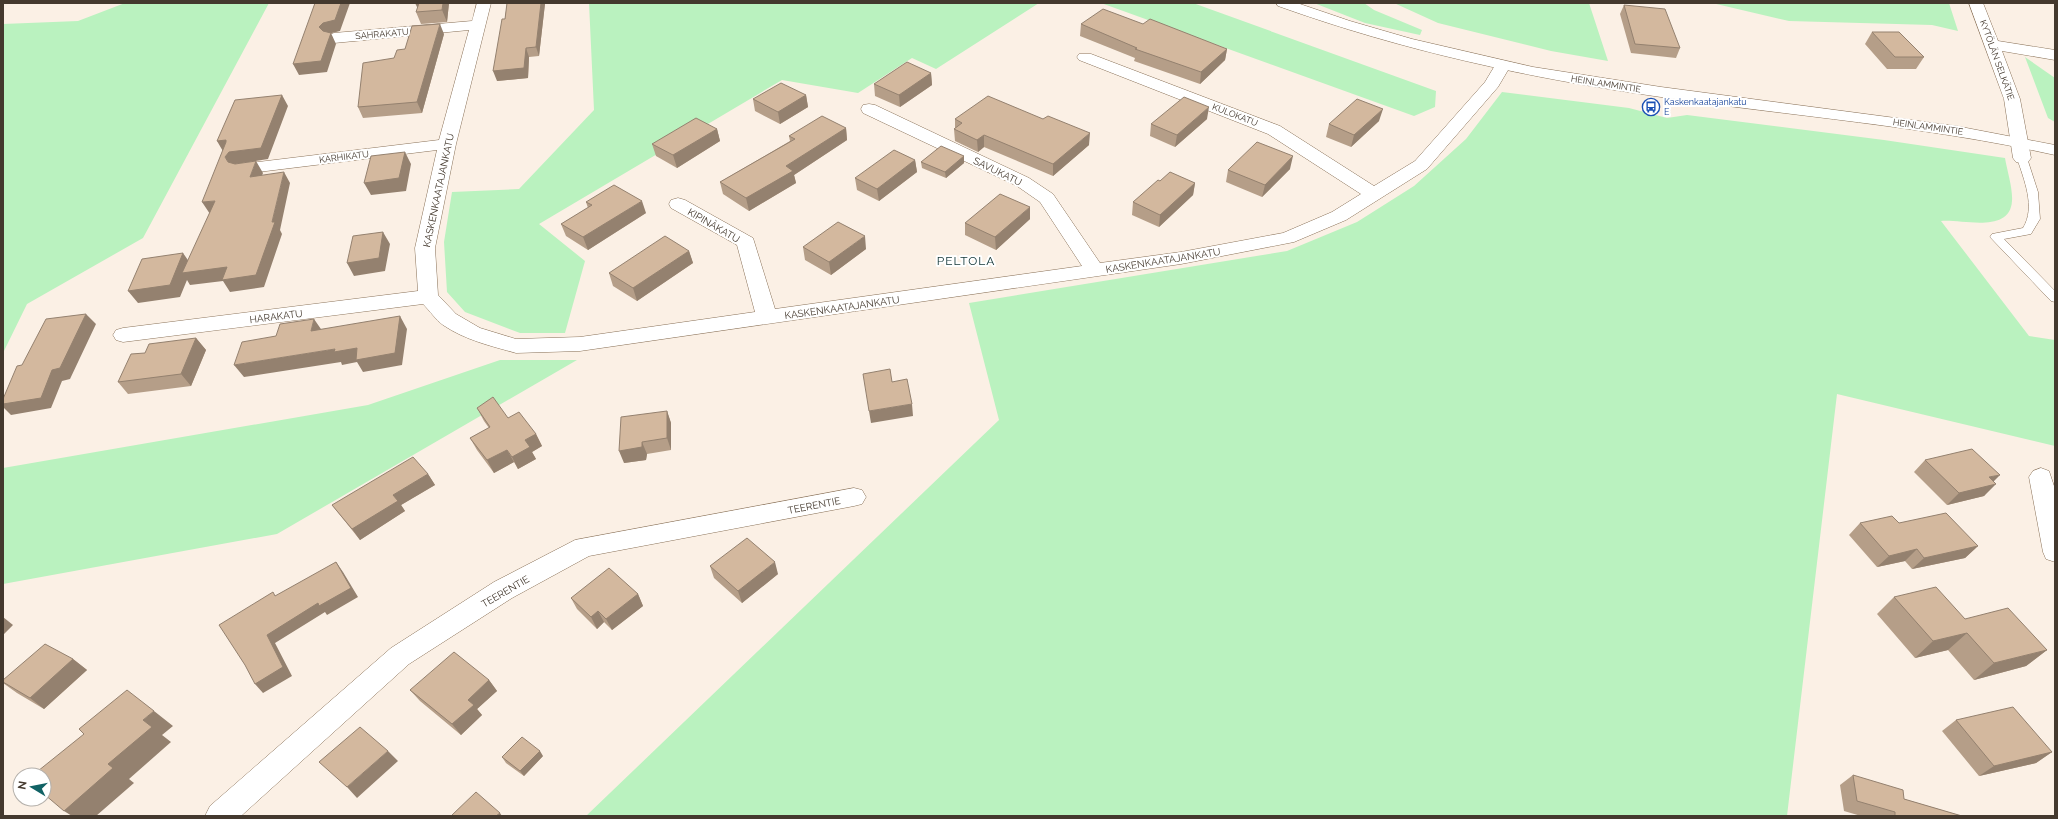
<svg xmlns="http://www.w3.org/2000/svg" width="2058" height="819" font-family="Raleway,sans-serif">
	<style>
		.green { fill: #baf2bf }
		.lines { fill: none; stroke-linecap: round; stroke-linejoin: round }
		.service-casing { stroke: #897158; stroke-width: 1 }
		.minor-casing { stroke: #897158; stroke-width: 1 }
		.tertiary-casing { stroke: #897158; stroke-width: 1 }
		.service { fill: #fff; fill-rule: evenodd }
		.minor { fill: #fff; fill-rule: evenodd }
		.tertiary { fill: #fff; fill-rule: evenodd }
		.wall { fill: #b59e88 }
		.shaded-wall { fill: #94816f }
		.building { fill: #d3b89e; stroke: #94816f }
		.labels { text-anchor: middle; stroke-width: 4; stroke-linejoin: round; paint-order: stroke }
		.far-street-label { font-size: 9px; fill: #44392e; stroke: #fff }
		.far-transit-label { font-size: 9px; fill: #164399; stroke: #fff; text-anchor: start }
		.street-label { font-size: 10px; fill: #44392e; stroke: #fff }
		.quarter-label { font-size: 12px; letter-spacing: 1px; fill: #0e3233; stroke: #fff }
	</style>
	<rect width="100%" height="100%" fill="#fbf0e5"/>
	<path class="green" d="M 125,3 L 269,3 L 143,238 L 27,304 L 3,353 L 3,24 L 78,21 Z
		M 589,3 L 1039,3 L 936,69 L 912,58 L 858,93 L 782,80 L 539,224 L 585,261 L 565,333 L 520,333 L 465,312 L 447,292 L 444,242 L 452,192 L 519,189 L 594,110 Z
		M 1101,3 L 1193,3 L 1436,91 L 1435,107 L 1414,116 Z
		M 1314,3 L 1364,3 L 1374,10 L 1422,30 L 1420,35 L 1365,23 Z
		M 1394,3 L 1589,3 L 1608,61 L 1551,51 L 1438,23 Z
		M 1712,3 L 1949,3 L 1958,31 L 1932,25 L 1789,21 Z
		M 2025,57 L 2055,78 L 2055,122 L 2048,118 Z
		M 1502,92 L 1629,108 L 1667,118 L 1687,115 L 1884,140 L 2005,158 C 2007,170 2013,189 2012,201 C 2010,234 1962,219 1941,221 L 2029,336 L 2055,340 L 2055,446 L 1837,394 L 1787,816 L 586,816 L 999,420 L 969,303 L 1287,251 L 1357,222 L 1414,186 L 1466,139 Z
		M 500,360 L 577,360 L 277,534 L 3,584 L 3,468 L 368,405 Z"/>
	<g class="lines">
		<defs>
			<path id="service" d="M 2022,155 L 2027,158 L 2038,192 L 2040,219 L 2031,234 L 2004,239 L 2055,291 L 2055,302 L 2051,301 L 1990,237 L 1992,234 L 2023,228 C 2036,207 2024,180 2017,158 Z"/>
			<path id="minor" d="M 477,3 L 491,3 L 456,144 L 435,248 L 438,295 L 456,314 L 480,328 L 516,339 L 580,337 L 755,312 L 737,245 L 671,208 L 669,204 L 671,200 L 678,198 L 685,200 L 753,238 L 775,309 L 1082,266 L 1040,202 L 1017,186 L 863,113 L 861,109 L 863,105 L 869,104 L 875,105 L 1029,178 L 1053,194 L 1100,263 L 1181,252 L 1283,233 L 1332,212 L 1361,194 L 1268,134 L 1079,60 L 1077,57 L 1079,54 L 1091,54 L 1280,126 L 1374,186 L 1415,161 L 1485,82 L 1497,62 L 1509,62 L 1511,65 L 1498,87 L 1427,169 L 1346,220 L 1294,242 L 1181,264 L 580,351 L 516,353 C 491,346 465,340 443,325 C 436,320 430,311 423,304 L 123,342 L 116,340 L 113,335 L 116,330 L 123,328 L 418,291 L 415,248 L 437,150 L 242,174 L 236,173 L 233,169 L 236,165 L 242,164 L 439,140 L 469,30 L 334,43 L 329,41 L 326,38 L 329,35 L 334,33 L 472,21 Z
				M 1969,3 L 1983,3 L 1998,41 L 2055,50 L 2055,60 L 2002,51 L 2020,99 L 2031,158 L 2028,162 L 2022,163 L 2016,162 L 2013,158 L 2004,99 Z
				M 2041,468 L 2049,471 L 2055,489 L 2055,562 L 2046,559 L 2043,552 L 2029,477 L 2033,471 Z
				M 854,488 L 862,490 L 866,497 L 862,504 L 854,506 L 589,556 L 512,598 L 409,664 L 241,816 L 205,816 L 210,806 L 391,648 L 494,582 L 575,540 Z"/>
			<path id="tertiary" d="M 1276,3 L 1297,3 L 1350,21 L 1412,39 L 1533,67 L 1661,87 L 1956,126 L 2055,145 L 2055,155 C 1925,126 1792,116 1661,97 C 1528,78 1404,51 1278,6 Z"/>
		</defs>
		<use href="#service" class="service-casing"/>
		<use href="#minor" class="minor-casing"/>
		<use href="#tertiary" class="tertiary-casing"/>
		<use href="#service" class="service"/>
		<use href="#minor" class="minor"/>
		<use href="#tertiary" class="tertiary"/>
	</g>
	<path class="wall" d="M 449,3 L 447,22 L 421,24 L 416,12 Z
		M 507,3 L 545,3 L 539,56 L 529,57 L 528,78 L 497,81 Z
		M 1624,5 L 1680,48 L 1676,58 L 1631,53 L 1620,14 Z
		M 1081,24 L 1143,24 L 1227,49 L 1225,60 L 1200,84 L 1134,61 L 1135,58 L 1080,36 Z
		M 1872,32 L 1924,57 L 1916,69 L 1887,69 L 1865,44 Z
		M 444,34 L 422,113 L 363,118 L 358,107 L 394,58 L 405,49 Z
		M 931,73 L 932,85 L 900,107 L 875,96 L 874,84 Z
		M 806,95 L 808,107 L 780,124 L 755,111 L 753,99 Z
		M 955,119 L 1089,145 L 1053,176 L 984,147 L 978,152 L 955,141 L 954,129 L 955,128 Z
		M 1207,119 L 1175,147 L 1150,136 L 1151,124 Z
		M 1379,121 L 1351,147 L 1326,137 L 1329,124 Z
		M 846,128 L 847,140 L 794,175 L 796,183 L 749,211 L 723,194 L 720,182 L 790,141 L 789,136 Z
		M 717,129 L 720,141 L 677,168 L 656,156 L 652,144 Z
		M 964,156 L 964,163 L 946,178 L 922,168 L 921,162 Z
		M 915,160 L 917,172 L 879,201 L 857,190 L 855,178 Z
		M 1290,169 L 1262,197 L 1226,182 L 1228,170 Z
		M 1160,181 L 1195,183 L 1193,195 L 1159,227 L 1132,215 L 1133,202 Z
		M 586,202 L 646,213 L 588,250 L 566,236 L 561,224 L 588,208 Z
		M 1030,219 L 996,250 L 965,235 L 965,223 Z
		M 803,247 L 866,249 L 831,275 L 805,260 Z
		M 689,251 L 693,263 L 637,301 L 613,286 L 609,273 Z
		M 196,338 L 206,350 L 191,386 L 128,394 L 118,382 L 145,353 Z
		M 477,408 L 508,418 L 536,434 L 542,446 L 532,452 L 536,459 L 518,469 L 514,462 L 494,473 L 477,450 L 470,438 L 489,428 L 484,421 Z
		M 667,411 L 671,423 L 671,450 L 647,454 L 646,460 L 624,463 Z
		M 1925,460 L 1994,481 L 1984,496 L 1947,505 L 1914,472 Z
		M 428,474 L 435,485 L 401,505 L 405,511 L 360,540 L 332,505 Z
		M 1860,523 L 1899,523 L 1978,546 L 1965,558 L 1912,569 L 1905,561 L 1877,567 L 1849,535 Z
		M 710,566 L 778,574 L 742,603 L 714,578 Z
		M 638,594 L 643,606 L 612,630 L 604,622 L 597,629 L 577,609 L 571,598 Z
		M 1894,597 L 1965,619 L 2047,650 L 2026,666 L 1974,680 L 1948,650 L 1915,658 L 1877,614 Z
		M 73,659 L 87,670 L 44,709 L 17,693 L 3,683 Z
		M 489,680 L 497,691 L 477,709 L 482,715 L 461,735 L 420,701 L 410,690 Z
		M 1956,720 L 2052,752 L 2036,763 L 1979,776 L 1942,731 Z
		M 543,756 L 524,776 L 506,763 L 502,757 Z
		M 1853,775 L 1904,799 L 1962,816 L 1861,816 L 1844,811 L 1840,785 Z"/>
	<path class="shaded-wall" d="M 341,3 L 350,3 L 340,31 L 328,34 L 324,38 L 319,27 Z
		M 415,3 L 422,3 L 419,11 Z
		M 443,3 L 449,3 L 447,22 L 442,10 Z
		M 541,3 L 545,3 L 545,4 L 539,56 L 536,47 Z
		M 440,24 L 444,34 L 422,113 L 417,102 Z
		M 331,33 L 336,44 L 327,72 L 299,75 L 293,64 Z
		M 526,48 L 529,57 L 528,78 L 497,81 L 493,71 Z
		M 1227,49 L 1225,60 L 1200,84 L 1201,72 Z
		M 931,73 L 932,85 L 900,107 L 899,95 Z
		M 282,95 L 288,106 L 268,159 L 236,164 L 232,168 L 228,162 L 225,157 L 224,153 L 217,141 Z
		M 806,95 L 808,107 L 780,124 L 778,112 Z
		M 1209,107 L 1207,119 L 1175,147 L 1177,135 Z
		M 1383,109 L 1379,121 L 1351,147 L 1354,135 Z
		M 846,128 L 847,140 L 794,175 L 796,183 L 749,211 L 746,198 L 786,166 Z
		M 717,129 L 720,141 L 677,168 L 673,155 Z
		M 1090,133 L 1089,145 L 1053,176 L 1053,164 Z
		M 984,135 L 984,147 L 978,152 L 977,140 Z
		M 405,152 L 411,164 L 406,191 L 371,195 L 364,183 Z
		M 964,156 L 964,163 L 946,178 L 945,172 Z
		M 1293,156 L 1290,169 L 1262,197 L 1265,185 Z
		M 915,160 L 917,172 L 879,201 L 877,189 Z
		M 256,161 L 263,173 L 257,189 L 250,177 Z
		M 284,172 L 290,183 L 280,230 L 282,234 L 264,287 L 230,292 L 223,281 L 190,285 L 187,280 L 180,297 L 138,303 L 128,291 L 183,253 L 192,266 L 272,222 Z
		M 1195,183 L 1193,195 L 1159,227 L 1160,215 Z
		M 215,201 L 210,214 L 202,202 Z
		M 642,201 L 646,213 L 588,250 L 583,237 Z
		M 1030,207 L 1030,219 L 996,250 L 995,237 Z
		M 383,232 L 390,244 L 385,271 L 354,276 L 347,263 Z
		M 865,236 L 866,249 L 831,275 L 829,262 Z
		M 689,251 L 693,263 L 637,301 L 633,288 Z
		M 86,314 L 96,324 L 70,379 L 62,381 L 51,408 L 11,415 L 3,407 L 3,404 L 52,370 Z
		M 400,316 L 407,329 L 402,365 L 363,372 L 357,362 L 342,365 L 341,362 L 244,377 L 234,365 L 335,349 L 357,348 Z
		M 314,319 L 323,332 L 311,331 Z
		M 196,338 L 206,350 L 191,386 L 181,374 Z
		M 912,404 L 913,416 L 871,423 L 869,411 Z
		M 667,411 L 671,423 L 671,450 L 667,438 Z
		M 536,434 L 542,446 L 532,452 L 536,459 L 518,469 L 512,457 L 525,440 Z
		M 642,442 L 647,454 L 646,460 L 624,463 L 619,451 Z
		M 507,450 L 514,462 L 494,473 L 487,460 Z
		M 428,474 L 435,485 L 401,505 L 405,511 L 360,540 L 352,529 L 393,495 Z
		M 2000,475 L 1990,485 L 1996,484 L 1984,496 L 1947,505 L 1959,493 L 1989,477 Z
		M 1978,546 L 1965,558 L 1912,569 L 1924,558 Z
		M 1917,549 L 1905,561 L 1877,567 L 1889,556 Z
		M 336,562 L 343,572 L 358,597 L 327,615 L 325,612 L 275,643 L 292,676 L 263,693 L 255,684 L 267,635 Z
		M 775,562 L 778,574 L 742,603 L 738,591 Z
		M 638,594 L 643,606 L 612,630 L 606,619 Z
		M 598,611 L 604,622 L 597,629 L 591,617 Z
		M 3,617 L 13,625 L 3,635 Z
		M 1967,633 L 1948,650 L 1915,658 L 1933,641 Z
		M 2047,650 L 2026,666 L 1974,680 L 1994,663 Z
		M 73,659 L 87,670 L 44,709 L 30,698 Z
		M 489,680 L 497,691 L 477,709 L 482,715 L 461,735 L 452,724 L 468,700 Z
		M 154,711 L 173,726 L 162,735 L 171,742 L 129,779 L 134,783 L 96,816 L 72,816 L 64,811 L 143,720 Z
		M 388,751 L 398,761 L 357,798 L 347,787 Z
		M 540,751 L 543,756 L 524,776 L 520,771 Z
		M 2052,752 L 2036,763 L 1979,776 L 1994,766 Z
		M 500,813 L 502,816 L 496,816 Z"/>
	<path class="building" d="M 315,3 L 341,3 L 335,20 L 323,23 L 319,27 L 323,31 L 331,33 L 321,61 L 293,64 Z
		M 419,3 L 443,3 L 442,10 L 416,12 Z
		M 507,3 L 541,3 L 536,47 L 526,48 L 524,68 L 493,71 L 502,19 L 505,19 Z
		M 1624,5 L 1665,9 L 1680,48 L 1635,44 Z
		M 1103,9 L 1143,24 L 1150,19 L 1227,49 L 1201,72 L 1135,49 L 1137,48 L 1081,24 Z
		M 440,24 L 417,102 L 358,107 L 363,63 L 394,58 L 397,50 L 405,49 L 412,26 Z
		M 1872,32 L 1899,32 L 1924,57 L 1895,57 Z
		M 907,62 L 931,73 L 899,95 L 874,84 Z
		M 781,83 L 806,95 L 778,112 L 753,99 Z
		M 282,95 L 261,148 L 229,152 L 225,157 L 228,162 L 235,164 L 256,161 L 250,177 L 284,172 L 272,222 L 275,222 L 256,275 L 222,280 L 227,267 L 182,273 L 215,201 L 202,202 L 226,142 L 226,140 L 217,141 L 235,100 Z
		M 988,96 L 1043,119 L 1048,116 L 1090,133 L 1053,164 L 984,135 L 977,140 L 954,129 L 962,123 L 955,119 Z
		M 1184,97 L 1209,107 L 1177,135 L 1151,124 Z
		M 1357,99 L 1383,109 L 1354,135 L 1329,124 Z
		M 822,116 L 846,128 L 786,166 L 793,171 L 746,198 L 720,182 L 795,139 L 789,136 Z
		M 696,118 L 717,129 L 673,155 L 652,144 Z
		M 1257,142 L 1293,156 L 1265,185 L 1228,170 Z
		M 941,146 L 964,156 L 945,172 L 921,162 Z
		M 894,150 L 915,160 L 877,189 L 855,178 Z
		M 405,152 L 399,178 L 364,183 L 371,156 Z
		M 1170,172 L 1195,183 L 1160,215 L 1133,202 L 1158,180 L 1160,181 Z
		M 614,185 L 642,201 L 583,237 L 561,224 L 592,205 L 586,202 Z
		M 1000,194 L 1030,207 L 995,237 L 965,223 Z
		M 838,222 L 865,236 L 829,262 L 803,247 Z
		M 383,232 L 379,258 L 347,263 L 353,236 Z
		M 665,236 L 689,251 L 633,288 L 609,273 Z
		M 183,253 L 170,285 L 128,291 L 142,259 Z
		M 86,314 L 60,368 L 52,370 L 41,398 L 3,404 L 3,399 L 17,366 L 22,365 L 46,319 Z
		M 400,316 L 395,353 L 356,360 L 357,348 L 334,352 L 335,349 L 234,365 L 242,342 L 276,336 L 280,324 L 314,319 L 311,331 Z
		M 196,338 L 181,374 L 118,382 L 131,354 L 145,353 L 149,344 Z
		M 890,369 L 892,382 L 907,379 L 912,404 L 869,411 L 863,374 Z
		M 493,397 L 508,418 L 519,412 L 536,434 L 525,440 L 530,447 L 512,457 L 507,450 L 487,460 L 470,438 L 490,427 L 477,408 Z
		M 667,411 L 667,438 L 642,442 L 642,447 L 619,451 L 621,417 Z
		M 1972,449 L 2000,475 L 1989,477 L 1996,484 L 1959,493 L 1925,460 Z
		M 413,457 L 428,474 L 393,495 L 398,501 L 352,529 L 332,505 Z
		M 1946,513 L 1978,546 L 1924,558 L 1917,549 L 1889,556 L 1860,523 L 1892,516 L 1899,523 Z
		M 747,538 L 775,562 L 738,591 L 710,566 Z
		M 336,562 L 351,588 L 319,606 L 318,603 L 267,635 L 283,667 L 255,684 L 245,665 L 219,625 L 273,592 L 275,596 Z
		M 609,568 L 638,594 L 606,619 L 598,611 L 591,617 L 571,598 Z
		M 1936,587 L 1965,619 L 2008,608 L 2047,650 L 1994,663 L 1967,633 L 1933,641 L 1894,597 Z
		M 45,644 L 73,659 L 30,698 L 3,682 L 3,680 Z
		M 454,652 L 489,680 L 468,700 L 474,705 L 452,724 L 410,690 Z
		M 127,690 L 154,711 L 143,720 L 152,727 L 108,764 L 113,768 L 64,811 L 44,794 L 44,775 L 33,775 L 84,734 L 79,729 Z
		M 2013,707 L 2052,752 L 1994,766 L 1956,720 Z
		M 360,727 L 388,751 L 347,787 L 319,762 Z
		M 522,737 L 540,751 L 520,771 L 502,757 Z
		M 1853,775 L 1903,790 L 1904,799 L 1962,816 L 1895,816 L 1895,812 L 1857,801 Z
		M 476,792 L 500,813 L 496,816 L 451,816 Z"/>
	<defs>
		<symbol id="bus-ring" viewBox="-11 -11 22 22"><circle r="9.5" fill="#fff" stroke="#1a4fb4" stroke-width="1.5"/><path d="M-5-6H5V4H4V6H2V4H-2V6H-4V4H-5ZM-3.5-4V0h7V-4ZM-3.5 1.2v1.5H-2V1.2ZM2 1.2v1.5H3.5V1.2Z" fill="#1a4fb4"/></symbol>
	</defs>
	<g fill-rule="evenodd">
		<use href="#bus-ring" x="1641" y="97" width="20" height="20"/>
	</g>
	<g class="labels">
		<g class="far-street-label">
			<text transform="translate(382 34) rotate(-5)" y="3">SAHRAKATU</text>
			<text transform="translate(1997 60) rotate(70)" y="3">KYTÖLÄN SELKÄTIE</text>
			<text transform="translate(1606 84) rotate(9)" y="3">HEINLAMMINTIE</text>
			<text transform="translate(1235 115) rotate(21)" y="3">KULOKATU</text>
			<text transform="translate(1928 127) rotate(8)" y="3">HEINLAMMINTIE</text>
			<text transform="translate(344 157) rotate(-7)" y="3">KARHIKATU</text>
		</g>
		<g class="far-transit-label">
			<text x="1664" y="105">Kaskenkaatajankatu<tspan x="1664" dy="10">E</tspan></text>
		</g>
		<g class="street-label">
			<text transform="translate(998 171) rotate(26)" y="4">SAVUKATU</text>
			<text transform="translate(438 190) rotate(-78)" y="4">KASKENKAATAJANKATU</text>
			<text transform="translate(714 225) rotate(30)" y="4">KIPINÄKATU</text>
			<text transform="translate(1163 260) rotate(-9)" y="4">KASKENKAATAJANKATU</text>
			<text transform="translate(842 307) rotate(-8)" y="4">KASKENKAATAJANKATU</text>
			<text transform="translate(276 316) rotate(-7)" y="4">HARAKATU</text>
			<text transform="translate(814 505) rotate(-11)" y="4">TEERENTIE</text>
			<text transform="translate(505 591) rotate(-30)" y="4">TEERENTIE</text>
		</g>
		<g class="quarter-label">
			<text x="966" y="265">PELTOLA</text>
		</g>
	</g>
	<rect width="2058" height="819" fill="none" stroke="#44392e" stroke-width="8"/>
	<g transform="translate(32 787) rotate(280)"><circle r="19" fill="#ffffff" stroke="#b4b0ab"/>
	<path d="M0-3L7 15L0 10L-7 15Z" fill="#116265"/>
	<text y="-6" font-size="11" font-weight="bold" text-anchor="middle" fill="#44392e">N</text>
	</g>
</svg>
